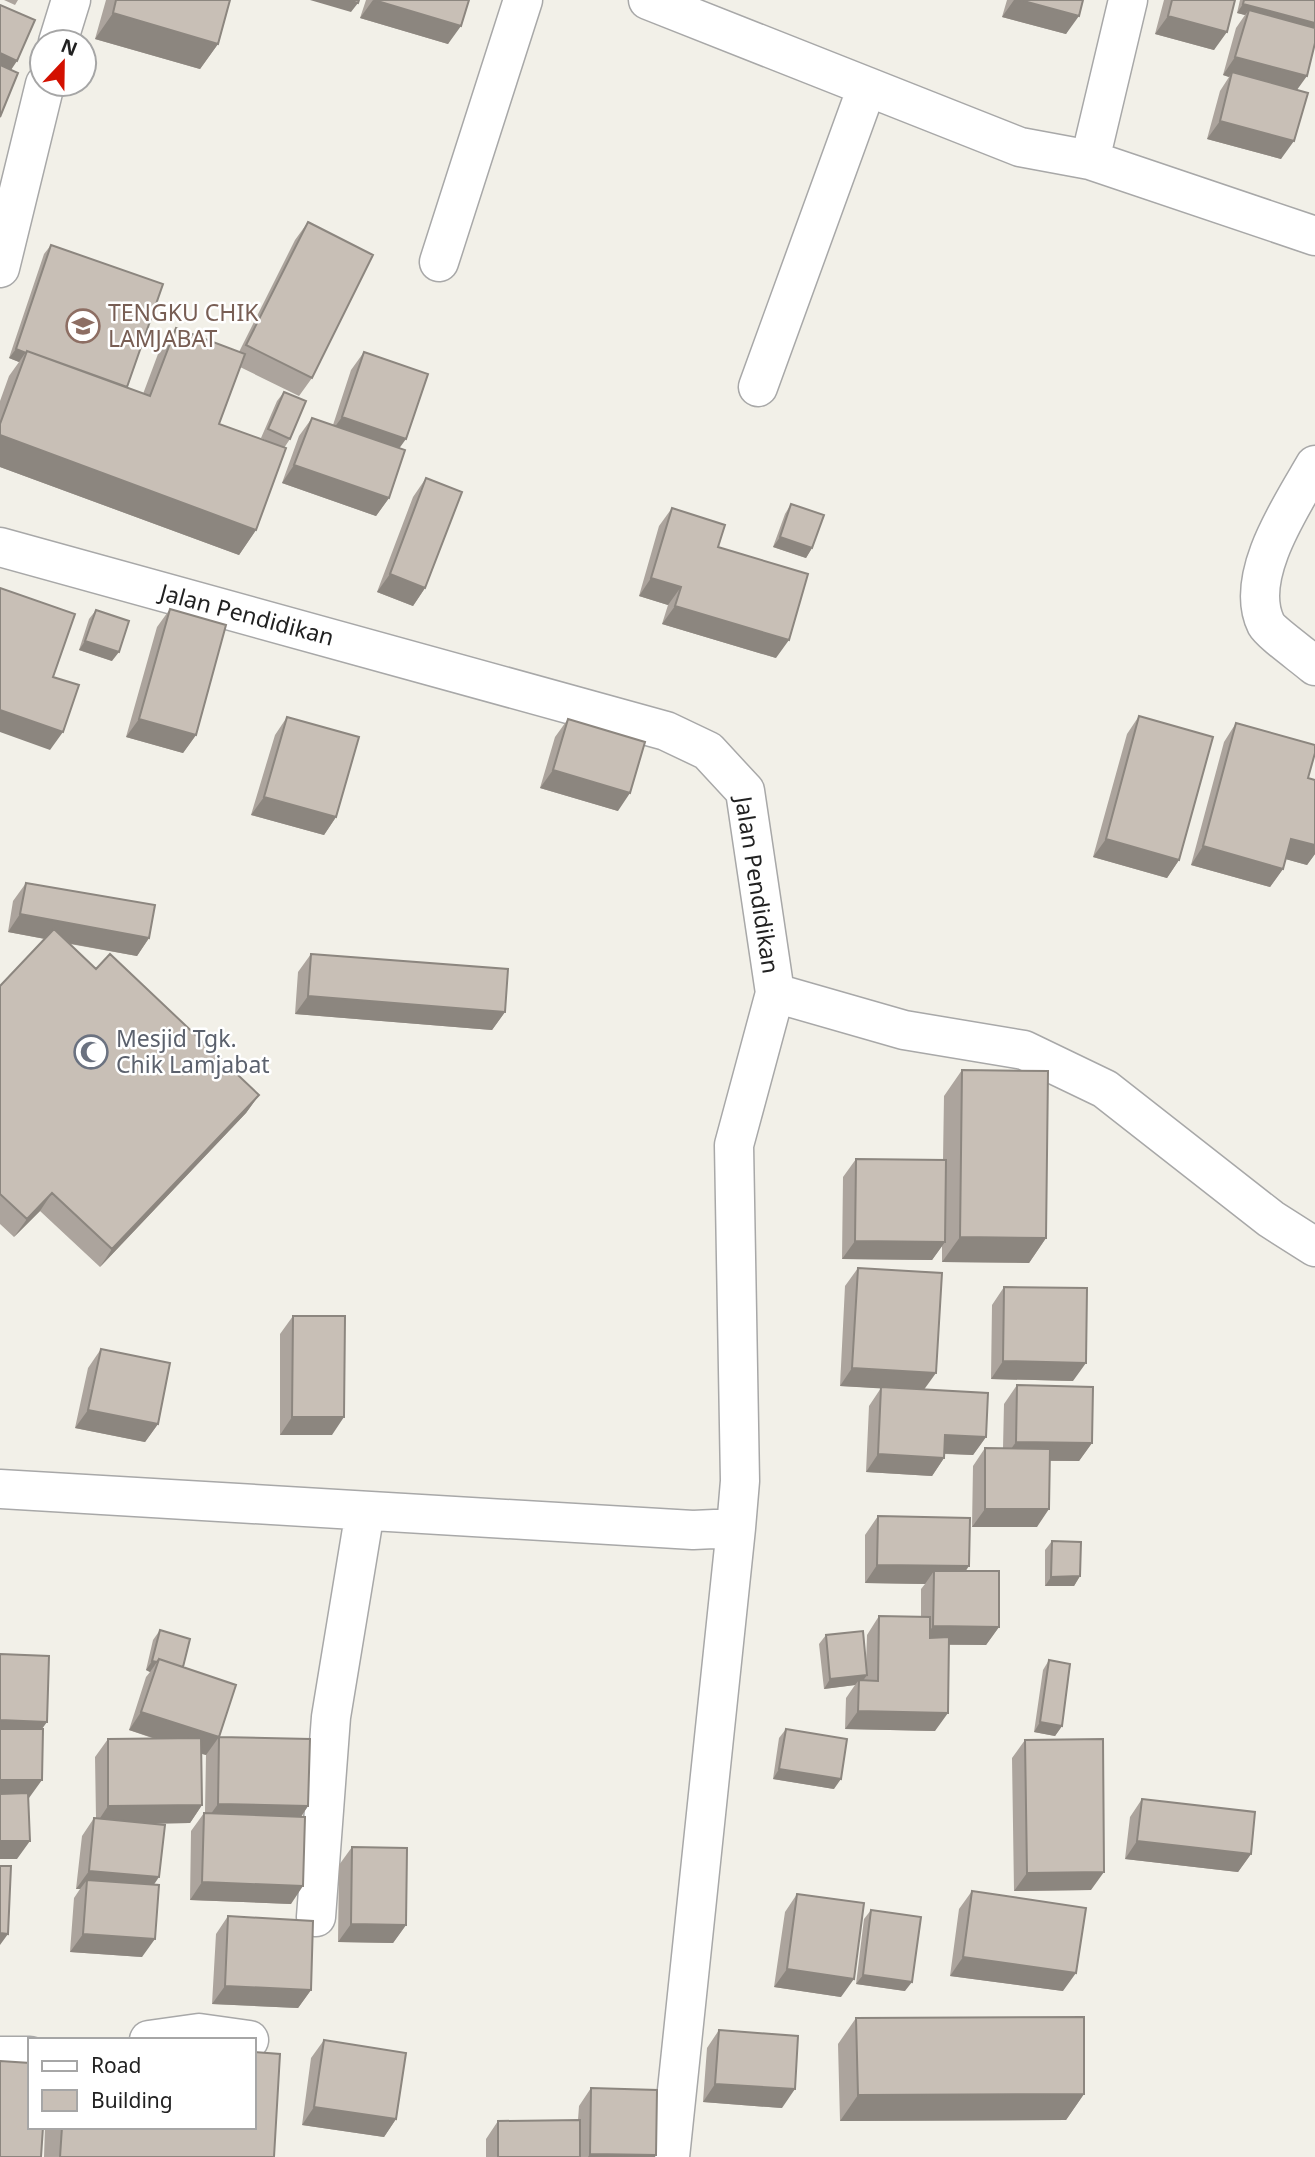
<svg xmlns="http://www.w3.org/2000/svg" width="1315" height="2157" font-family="'Noto Sans',sans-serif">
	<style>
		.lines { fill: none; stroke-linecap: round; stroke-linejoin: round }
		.minor-casing { stroke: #a8a8a8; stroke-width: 41 }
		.minor { stroke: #fff; stroke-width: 38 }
		.wall { fill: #aca49d }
		.shaded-wall { fill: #8c867f }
		.building { fill: #c8bfb6; stroke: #8c867f; stroke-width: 2 }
		.labels { text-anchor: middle; stroke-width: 5; stroke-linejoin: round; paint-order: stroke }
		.education-label { font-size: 23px; fill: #785e54; stroke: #fff; text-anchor: start }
		.street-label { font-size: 23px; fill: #212121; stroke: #fff }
		.worship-label { font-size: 23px; fill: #5b616d; stroke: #fff; text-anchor: start }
	</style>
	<rect width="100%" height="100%" fill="#f2f0e8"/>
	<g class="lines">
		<defs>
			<path id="minor" d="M 648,0 L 1020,147 L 1090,160 L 1315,236
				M 58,42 L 71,0
				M 1090,160 L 1128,0
				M 439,262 L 523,0
				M 0,268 L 45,84
				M 758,387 L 867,87
				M 1315,465 C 1292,505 1243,577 1266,624 C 1271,633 1305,657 1315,666
				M 0,547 L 666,731 L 708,751 L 745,791 L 775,993 L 904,1030 L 1024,1050 L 1105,1089 L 1271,1219 L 1315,1247
				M 0,1489 L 693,1530 L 736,1528 L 740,1481 L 734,1145 L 775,993
				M 316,1917 L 331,1717 L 365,1511
				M 149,2040 L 199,2033 L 249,2040
				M 0,2056 L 30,2056
				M 670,2157 L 736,1528"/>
		</defs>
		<use href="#minor" class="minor-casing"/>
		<use href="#minor" class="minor"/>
	</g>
	<path class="wall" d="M 4,0 L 18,0 L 15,5 Z
		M 106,0 L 230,0 L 218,44 L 200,69 L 95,39 Z
		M 366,0 L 469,0 L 448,44 L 360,18 Z
		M 1007,0 L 1083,0 L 1066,34 L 1002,17 Z
		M 1164,0 L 1235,0 L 1214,50 L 1155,34 Z
		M 1240,0 L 1315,0 L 1281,159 L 1207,139 L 1220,91 L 1229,77 L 1223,75 L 1236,28 L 1245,15 L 1237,13 Z
		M 308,222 L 312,378 L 299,396 L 240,367 L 219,424 L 274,444 L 261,438 L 277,401 L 284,392 L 290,439 L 284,448 L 256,530 L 239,555 L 0,467 L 0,401 L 9,376 L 19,362 L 9,358 L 44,254 L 51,245 L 127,388 L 143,394 L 158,354 L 176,328 L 239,352 L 295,240 Z
		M 364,352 L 399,448 L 389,498 L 376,516 L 282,483 L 299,436 L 312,418 L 333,425 L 351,370 Z
		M 426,478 L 425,588 L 413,606 L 377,592 L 413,497 Z
		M 791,504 L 812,548 L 806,558 L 773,547 L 785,514 Z
		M 672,508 L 776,658 L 662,624 L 668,605 L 639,596 L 659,526 Z
		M 170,609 L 196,735 L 183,753 L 126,737 L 157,627 Z
		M 96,610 L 112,661 L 79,650 L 89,619 Z
		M 1139,716 L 1179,860 L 1167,878 L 1093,857 L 1127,734 Z
		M 287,717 L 336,817 L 324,835 L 251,815 L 275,735 Z
		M 568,719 L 618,811 L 540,788 L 555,737 Z
		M 1236,723 L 1308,778 L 1315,780 L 1315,854 L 1307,865 L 1286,859 L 1283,869 L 1270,887 L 1191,865 L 1224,742 Z
		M 26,883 L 149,938 L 137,956 L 70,944 L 96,969 L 259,1095 L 246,1113 L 100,1267 L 40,1211 L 14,1237 L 0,1224 L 0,986 L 45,939 L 8,932 L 13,901 Z
		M 311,954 L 505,1012 L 492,1030 L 295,1014 L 298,972 Z
		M 962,1070 L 1046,1238 L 1029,1263 L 942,1262 L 942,1246 L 932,1260 L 842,1259 L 843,1177 L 856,1159 L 943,1160 L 944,1096 Z
		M 858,1268 L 924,1390 L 986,1437 L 973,1455 L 945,1454 L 944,1458 L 932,1476 L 866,1472 L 869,1406 L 881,1388 L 840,1386 L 845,1286 Z
		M 1004,1287 L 1073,1381 L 991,1379 L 992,1305 Z
		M 293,1316 L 332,1435 L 280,1435 L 280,1334 Z
		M 101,1349 L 158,1424 L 145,1442 L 75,1428 L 88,1368 Z
		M 1017,1385 L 1092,1443 L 1079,1461 L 1050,1461 L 1037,1527 L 972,1527 L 973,1466 L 985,1448 L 1003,1448 L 1004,1404 Z
		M 878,1516 L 966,1571 L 999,1627 L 986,1645 L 949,1645 L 935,1731 L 845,1729 L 846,1698 L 855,1685 L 824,1689 L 819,1644 L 826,1635 L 866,1666 L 867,1635 L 879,1616 L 921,1617 L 921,1589 L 925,1584 L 865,1583 L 865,1535 Z
		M 1052,1541 L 1080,1576 L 1074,1586 L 1045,1586 L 1045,1550 Z
		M 160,1630 L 183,1667 L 219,1737 L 308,1806 L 301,1817 L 291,1904 L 190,1900 L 191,1831 L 204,1813 L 205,1813 L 206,1755 L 202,1754 L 202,1805 L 190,1823 L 153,1824 L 154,1885 L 142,1957 L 70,1952 L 74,1898 L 80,1889 L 76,1889 L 82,1836 L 94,1818 L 96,1818 L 95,1757 L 108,1739 L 155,1739 L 129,1730 L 146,1677 L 150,1672 L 146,1670 L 153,1640 Z
		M 1049,1660 L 1062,1726 L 1055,1736 L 1034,1732 L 1043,1670 Z
		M 786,1729 L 834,1789 L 773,1779 L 779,1738 Z
		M 1025,1740 L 1091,1890 L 1014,1891 L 1012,1758 Z
		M 1142,1799 L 1251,1854 L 1238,1872 L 1125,1859 L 1130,1817 Z
		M 352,1847 L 406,1925 L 393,1943 L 338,1942 L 339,1865 Z
		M 972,1891 L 1063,1991 L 950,1976 L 959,1909 Z
		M 797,1894 L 841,1997 L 774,1987 L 785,1912 Z
		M 871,1910 L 905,1991 L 856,1984 L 864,1919 Z
		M 228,1916 L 311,1990 L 298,2008 L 212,2004 L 216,1934 Z
		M 856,2018 L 1084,2094 L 1066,2120 L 840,2121 L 838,2044 Z
		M 719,2030 L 782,2108 L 703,2102 L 707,2048 Z
		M 324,2040 L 396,2119 L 384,2137 L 302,2125 L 311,2058 Z
		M 591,2088 L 655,2157 L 486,2157 L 486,2139 L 498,2121 L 578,2120 L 579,2106 Z
		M 45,2127 L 254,2127 L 274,2157 L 44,2157 Z"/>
	<path class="shaded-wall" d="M 310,0 L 348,0 L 358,3 L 351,12 Z
		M 373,0 L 461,26 L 448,44 L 360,18 Z
		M 1014,0 L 1020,0 L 1079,16 L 1066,34 L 1002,17 Z
		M 1243,4 L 1315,23 L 1315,28 L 1249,10 L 1245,15 L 1237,13 Z
		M 113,13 L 218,44 L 200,69 L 95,39 Z
		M 1168,16 L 1227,32 L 1214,50 L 1155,34 Z
		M 0,53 L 17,61 L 5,79 L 0,77 Z
		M 1235,57 L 1307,76 L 1294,94 L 1232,72 L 1229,77 L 1223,75 Z
		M 1220,121 L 1294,141 L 1281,159 L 1207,139 Z
		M 16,349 L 26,352 L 19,362 L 9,358 Z
		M 342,417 L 406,439 L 393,457 L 329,435 Z
		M 0,435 L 256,530 L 239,555 L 0,467 Z
		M 294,465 L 389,498 L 376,516 L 282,483 Z
		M 780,537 L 812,548 L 806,558 L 773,547 Z
		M 390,574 L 425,588 L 413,606 L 377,592 Z
		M 651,578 L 681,587 L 668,605 L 639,596 Z
		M 675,606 L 789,640 L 776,658 L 662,624 Z
		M 85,641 L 119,652 L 112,661 L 79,650 Z
		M 0,710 L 63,732 L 50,750 L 0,732 Z
		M 139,719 L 196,735 L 183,753 L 126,737 Z
		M 553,770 L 630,793 L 618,811 L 540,788 Z
		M 264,797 L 336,817 L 324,835 L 251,815 Z
		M 1106,839 L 1179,860 L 1167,878 L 1093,857 Z
		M 1291,839 L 1315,845 L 1315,854 L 1307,865 L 1278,857 Z
		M 1203,846 L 1283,869 L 1270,887 L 1191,865 Z
		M 20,914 L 149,938 L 137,956 L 8,932 Z
		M 308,996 L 505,1012 L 492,1030 L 295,1014 Z
		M 259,1095 L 246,1113 L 100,1267 L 112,1249 Z
		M 52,1193 L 40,1211 L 14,1237 L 27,1219 Z
		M 960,1237 L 1046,1238 L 1029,1263 L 942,1262 Z
		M 855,1241 L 945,1242 L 932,1260 L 842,1259 Z
		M 1003,1361 L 1086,1363 L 1073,1381 L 991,1379 Z
		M 852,1368 L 936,1373 L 923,1391 L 840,1386 Z
		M 88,1410 L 158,1424 L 145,1442 L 75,1428 Z
		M 292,1417 L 344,1417 L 332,1435 L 280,1435 Z
		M 945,1435 L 986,1437 L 973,1455 L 932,1453 Z
		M 1016,1442 L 1092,1443 L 1079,1461 L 1003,1460 Z
		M 878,1454 L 944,1458 L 932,1476 L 866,1472 Z
		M 985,1509 L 1049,1509 L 1037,1527 L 972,1527 Z
		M 877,1565 L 969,1566 L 957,1584 L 934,1571 L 925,1584 L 865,1583 Z
		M 1080,1576 L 1074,1586 L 1045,1586 L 1051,1577 Z
		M 933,1626 L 999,1627 L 986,1645 L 921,1644 Z
		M 152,1661 L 157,1662 L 150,1672 L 146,1670 Z
		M 867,1675 L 860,1685 L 859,1680 L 855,1685 L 824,1689 L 830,1679 Z
		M 858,1711 L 948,1713 L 935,1731 L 845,1729 Z
		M 141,1712 L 219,1737 L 206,1755 L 129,1730 Z
		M 0,1720 L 47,1722 L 34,1740 L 0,1739 Z
		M 1040,1722 L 1062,1726 L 1055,1736 L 1034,1732 Z
		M 779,1769 L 841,1779 L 834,1789 L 773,1779 Z
		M 0,1780 L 42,1780 L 29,1798 L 0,1798 Z
		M 218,1804 L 308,1806 L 296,1824 L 205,1822 Z
		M 202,1805 L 190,1823 L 96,1824 L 108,1806 Z
		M 0,1841 L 30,1841 L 17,1859 L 0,1859 Z
		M 1137,1841 L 1251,1854 L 1238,1872 L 1125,1859 Z
		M 89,1871 L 159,1877 L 147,1895 L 87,1880 L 80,1889 L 76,1889 Z
		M 1104,1872 L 1091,1890 L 1014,1891 L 1027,1873 Z
		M 202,1882 L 303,1886 L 291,1904 L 190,1900 Z
		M 351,1924 L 406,1925 L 393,1943 L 338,1942 Z
		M 0,1933 L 8,1934 L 0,1945 Z
		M 83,1934 L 155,1939 L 142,1957 L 70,1952 Z
		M 963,1957 L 1076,1973 L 1063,1991 L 950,1976 Z
		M 787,1969 L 854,1979 L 841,1997 L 774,1987 Z
		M 863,1975 L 912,1982 L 905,1991 L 856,1984 Z
		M 225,1986 L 311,1990 L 298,2008 L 212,2004 Z
		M 715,2084 L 795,2089 L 782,2108 L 703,2102 Z
		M 1084,2094 L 1066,2120 L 840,2121 L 858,2095 Z
		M 314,2107 L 396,2119 L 384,2137 L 302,2125 Z
		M 590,2154 L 656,2155 L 655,2157 L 588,2157 Z"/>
	<path class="building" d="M 116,0 L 230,0 L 218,44 L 113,13 Z
		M 348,0 L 359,0 L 358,3 Z
		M 374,0 L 469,0 L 461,26 Z
		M 1020,0 L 1083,0 L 1079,16 Z
		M 1172,0 L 1235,0 L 1227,32 L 1168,16 Z
		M 1244,0 L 1315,0 L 1315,23 L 1243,4 Z
		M 0,5 L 35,20 L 17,61 L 0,53 Z
		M 1249,10 L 1315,28 L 1315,43 L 1307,76 L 1235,57 Z
		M 0,65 L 18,73 L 0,117 Z
		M 1232,72 L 1308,93 L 1294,141 L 1220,121 Z
		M 308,222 L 373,255 L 312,378 L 246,345 Z
		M 51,245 L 163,284 L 127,387 L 27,351 L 26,353 L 16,349 Z
		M 176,328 L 245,354 L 219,424 L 286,448 L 256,530 L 0,435 L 0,424 L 27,351 L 150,396 Z
		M 364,352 L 428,374 L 406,439 L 342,417 Z
		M 284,392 L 306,401 L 290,439 L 268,429 Z
		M 312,418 L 405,450 L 389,498 L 294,465 Z
		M 426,478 L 462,492 L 425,588 L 390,574 Z
		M 791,504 L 824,515 L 812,548 L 780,537 Z
		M 672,508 L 725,525 L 718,547 L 808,574 L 789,640 L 675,606 L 681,587 L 651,578 Z
		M 0,588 L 75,614 L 53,677 L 79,685 L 63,732 L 0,710 Z
		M 170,609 L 226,625 L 196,735 L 139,719 Z
		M 96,610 L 129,621 L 119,652 L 85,641 Z
		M 1139,716 L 1213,737 L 1179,860 L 1106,839 Z
		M 287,717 L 359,737 L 336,817 L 264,797 Z
		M 568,719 L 645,742 L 630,793 L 553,770 Z
		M 1236,723 L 1315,745 L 1315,753 L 1308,778 L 1315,780 L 1315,845 L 1291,839 L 1283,869 L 1203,846 Z
		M 26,883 L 155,905 L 149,938 L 20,914 Z
		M 54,929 L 96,969 L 110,954 L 259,1095 L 112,1249 L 52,1193 L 27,1219 L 0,1194 L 0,986 Z
		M 311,954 L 508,969 L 505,1012 L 308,996 Z
		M 962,1070 L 1048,1071 L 1046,1238 L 960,1237 Z
		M 856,1159 L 946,1160 L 945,1242 L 855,1241 Z
		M 858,1268 L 942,1273 L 936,1373 L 852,1368 Z
		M 1004,1287 L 1087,1288 L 1086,1363 L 1003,1361 Z
		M 293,1316 L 345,1316 L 344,1417 L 292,1417 Z
		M 101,1349 L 170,1363 L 158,1424 L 88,1410 Z
		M 1017,1385 L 1093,1387 L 1092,1443 L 1016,1442 Z
		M 881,1387 L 988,1393 L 986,1437 L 945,1435 L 944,1458 L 878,1454 Z
		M 985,1448 L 1050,1449 L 1049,1509 L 985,1509 Z
		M 878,1516 L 970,1518 L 969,1566 L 877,1565 Z
		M 1052,1541 L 1081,1542 L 1080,1576 L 1051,1577 Z
		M 934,1571 L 999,1571 L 999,1627 L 933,1626 Z
		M 879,1616 L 930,1617 L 930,1638 L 949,1637 L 948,1713 L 858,1711 L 859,1680 L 878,1681 Z
		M 160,1630 L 190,1639 L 183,1667 L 159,1659 L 157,1662 L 152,1661 Z
		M 863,1631 L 867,1675 L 830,1679 L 826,1635 Z
		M 0,1654 L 49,1656 L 47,1722 L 0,1720 Z
		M 159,1659 L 236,1685 L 219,1737 L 141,1712 Z
		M 1049,1660 L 1070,1664 L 1062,1726 L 1040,1722 Z
		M 0,1729 L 43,1729 L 42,1780 L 0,1780 Z
		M 786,1729 L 847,1739 L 841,1779 L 779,1769 Z
		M 219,1737 L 310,1739 L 308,1806 L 218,1804 Z
		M 201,1738 L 202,1805 L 108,1806 L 108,1739 Z
		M 1103,1739 L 1104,1872 L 1027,1873 L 1025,1740 Z
		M 28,1793 L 30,1841 L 0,1841 L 0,1794 Z
		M 1142,1799 L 1255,1812 L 1251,1854 L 1137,1841 Z
		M 204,1813 L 305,1817 L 303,1886 L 202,1882 Z
		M 94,1818 L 165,1825 L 159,1877 L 89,1871 Z
		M 352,1847 L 407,1848 L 406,1925 L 351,1924 Z
		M 0,1866 L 11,1866 L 8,1934 L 0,1933 Z
		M 87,1880 L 159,1885 L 155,1939 L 83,1934 Z
		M 972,1891 L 1086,1908 L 1076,1973 L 963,1957 Z
		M 797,1894 L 864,1903 L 854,1979 L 787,1969 Z
		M 871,1910 L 921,1917 L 912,1982 L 863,1975 Z
		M 228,1916 L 313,1921 L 311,1990 L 225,1986 Z
		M 1084,2017 L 1084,2094 L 858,2095 L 856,2018 Z
		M 719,2030 L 798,2036 L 795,2089 L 715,2084 Z
		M 324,2040 L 406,2053 L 396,2119 L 314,2107 Z
		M 254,2052 L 280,2054 L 274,2157 L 60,2157 L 62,2127 L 254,2127 Z
		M 0,2061 L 30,2063 L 30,2127 L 43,2127 L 41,2157 L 0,2157 Z
		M 591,2088 L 657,2090 L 656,2155 L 590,2154 Z
		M 580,2120 L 580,2157 L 498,2157 L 498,2121 Z"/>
	<defs>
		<symbol id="school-ring" viewBox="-11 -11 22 22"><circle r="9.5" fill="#fff" stroke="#8d6e63" stroke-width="1.5"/><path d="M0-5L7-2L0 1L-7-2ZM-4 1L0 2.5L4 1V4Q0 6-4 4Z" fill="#8d6e63"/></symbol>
		<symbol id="mosque-ring" viewBox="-11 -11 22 22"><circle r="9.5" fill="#fff" stroke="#6b7280" stroke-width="1.5"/><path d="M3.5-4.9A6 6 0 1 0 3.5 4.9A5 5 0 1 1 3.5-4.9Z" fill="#6b7280"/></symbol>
	</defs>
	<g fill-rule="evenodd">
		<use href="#school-ring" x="64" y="307" width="38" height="38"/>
		<use href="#mosque-ring" x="72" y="1033" width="38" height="38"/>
	</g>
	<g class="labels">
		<g class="education-label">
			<text x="108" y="321">TENGKU CHIK<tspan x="108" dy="26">LAMJABAT</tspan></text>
		</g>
		<g class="street-label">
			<text transform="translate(247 615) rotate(15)" y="8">Jalan Pendidikan</text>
			<text transform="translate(757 885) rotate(81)" y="8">Jalan Pendidikan</text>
		</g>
		<g class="worship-label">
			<text x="116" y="1047">Mesjid Tgk.<tspan x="116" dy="26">Chik Lamjabat</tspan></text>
		</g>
	</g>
	<rect x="28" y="2038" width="228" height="91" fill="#ffffff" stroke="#a6a6a6" stroke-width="2"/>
	<rect x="42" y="2061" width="35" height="10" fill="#ffffff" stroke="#a6a6a6" stroke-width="2"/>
	<text x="91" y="2073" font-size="21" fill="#212121">Road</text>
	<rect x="42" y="2090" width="35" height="21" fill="#c8bfb6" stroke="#a6a6a6" stroke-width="2"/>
	<text x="91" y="2108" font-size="21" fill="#212121">Building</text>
	<g transform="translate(63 63) rotate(22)"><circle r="33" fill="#ffffff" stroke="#a6a6a6" stroke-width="2"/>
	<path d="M0-5L12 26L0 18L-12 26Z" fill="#d31000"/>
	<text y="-10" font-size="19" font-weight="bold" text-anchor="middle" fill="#212121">N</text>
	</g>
</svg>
